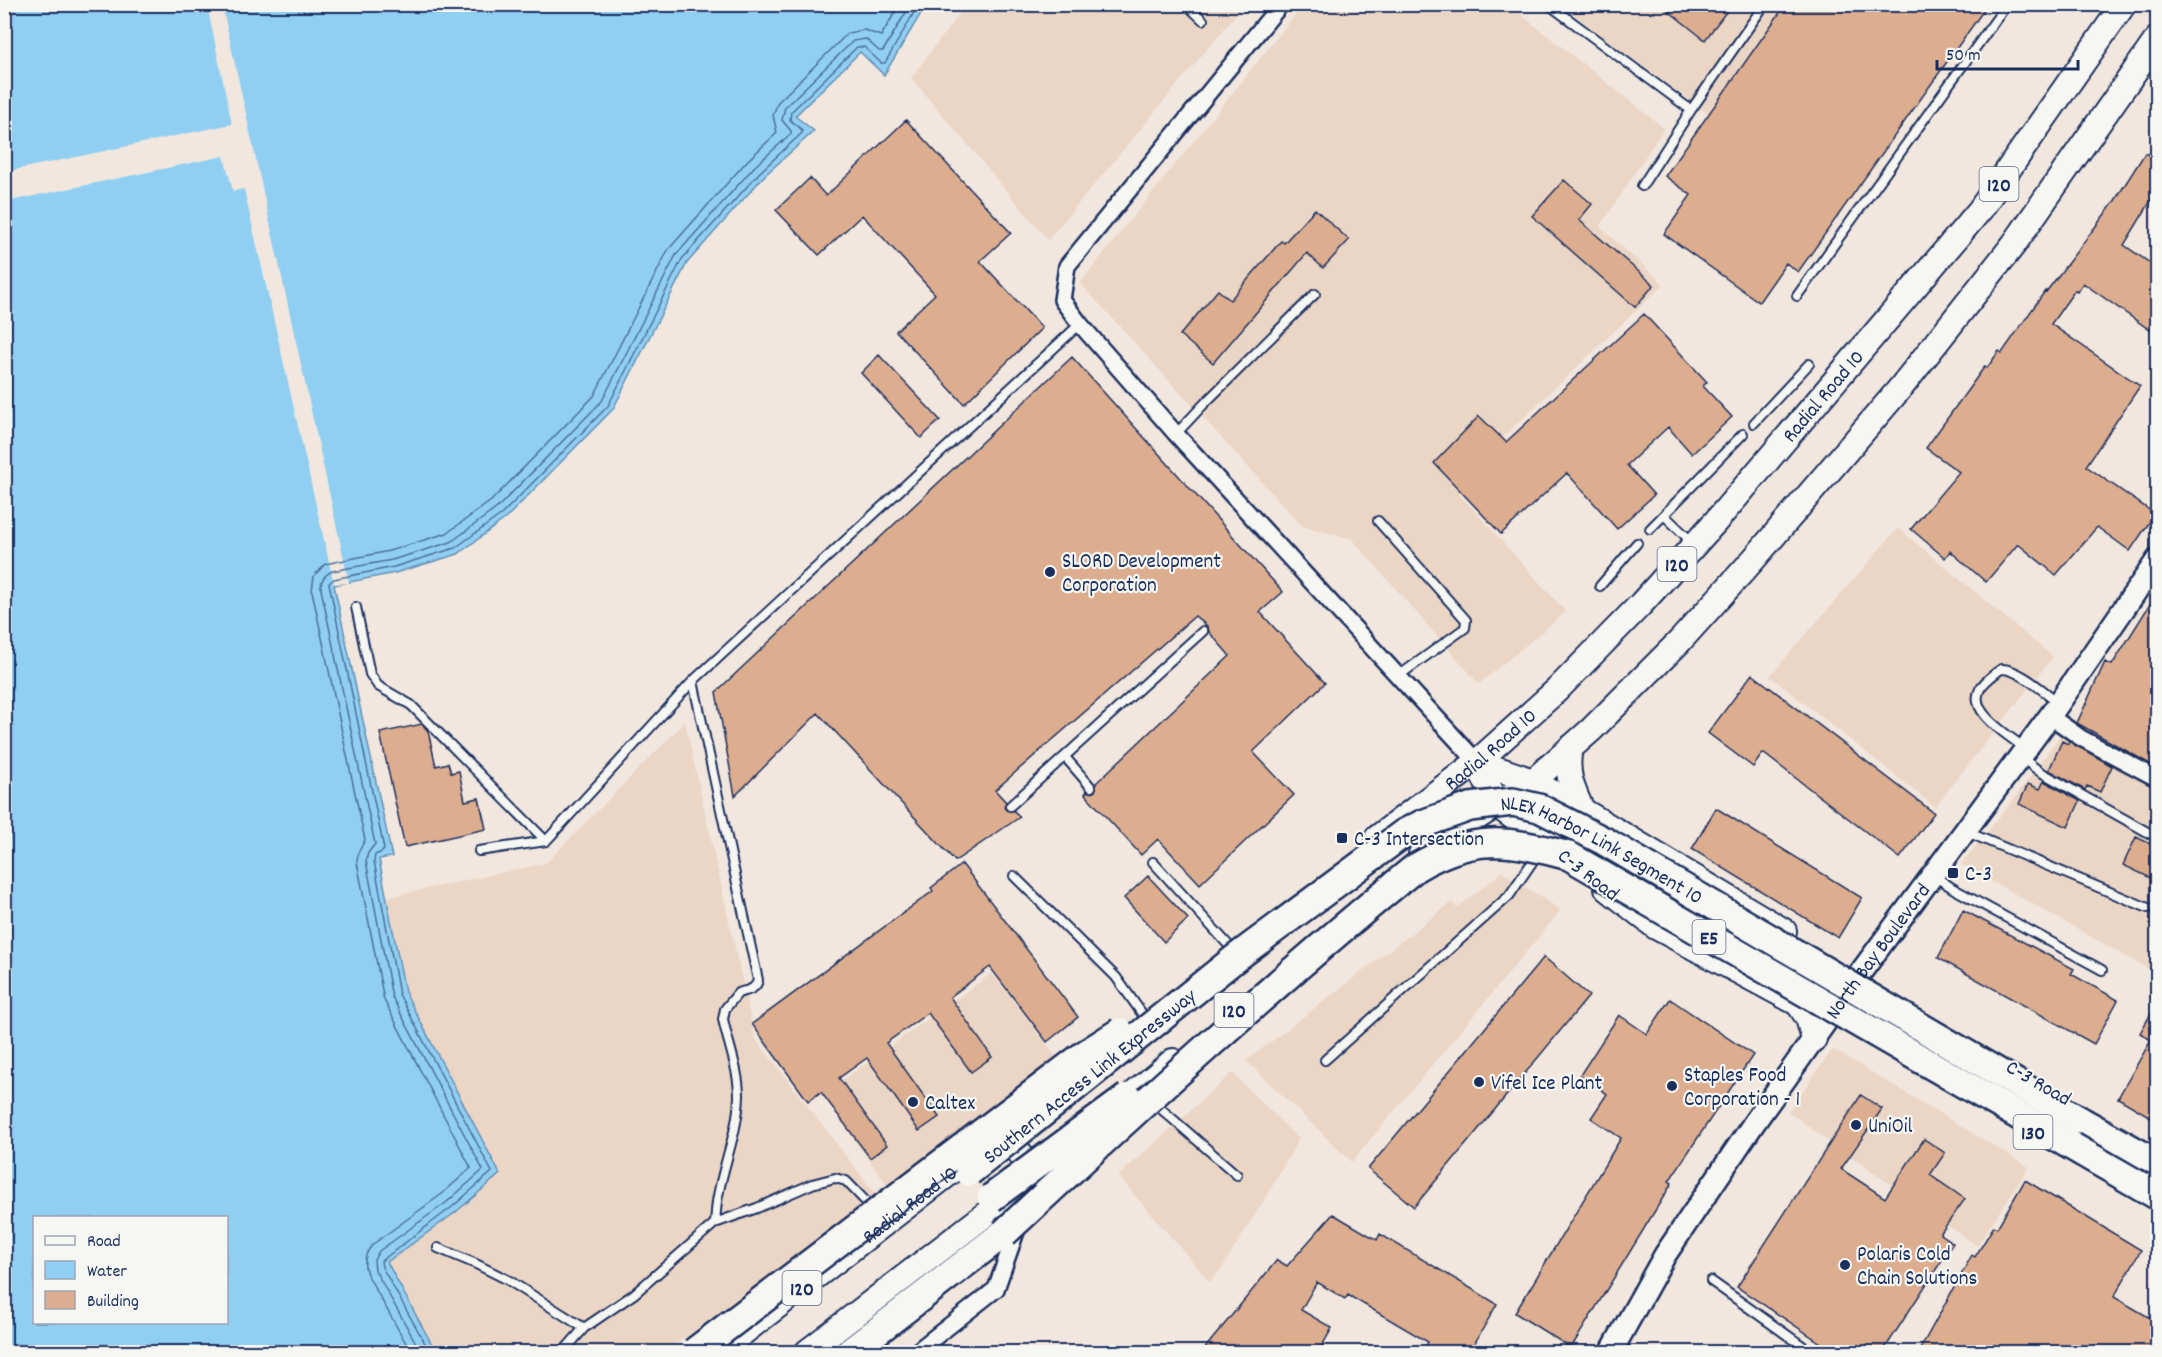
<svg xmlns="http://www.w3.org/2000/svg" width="2162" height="1357" font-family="Dekko,sans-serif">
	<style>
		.built { fill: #ebd6c6 }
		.water { fill: #91cff2; stroke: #628fb7; stroke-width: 1.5; fill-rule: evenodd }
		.pier { fill: #f1e7de }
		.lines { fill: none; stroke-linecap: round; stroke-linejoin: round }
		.shore { stroke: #4a6f99; stroke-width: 1.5 }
		.building { fill: #ddad8f; stroke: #1b2f5e; stroke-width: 1.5 }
		.service-casing { stroke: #1b2f5e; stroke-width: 12 }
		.minor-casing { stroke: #1b2f5e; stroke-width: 20 }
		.secondary-casing { stroke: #1b2f5e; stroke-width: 26 }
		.primary-casing { stroke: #1b2f5e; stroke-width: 28 }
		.trunk-casing { stroke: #1b2f5e; stroke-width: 28 }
		.motorway-casing { stroke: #1b2f5e; stroke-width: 32 }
		.service { stroke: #f6f6f2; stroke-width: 8 }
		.minor { stroke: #f6f6f2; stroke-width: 15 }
		.secondary { stroke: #f6f6f2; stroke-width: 21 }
		.primary { stroke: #f6f6f2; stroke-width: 24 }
		.trunk { stroke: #f6f6f2; stroke-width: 24 }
		.motorway { stroke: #f6f6f2; stroke-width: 27 }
		.motorway-bridge-casing { stroke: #1b2f5e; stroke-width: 32; stroke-linecap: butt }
		.motorway-bridge { stroke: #f6f6f2; stroke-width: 27 }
		.poi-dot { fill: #1b2f5e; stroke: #f6f6f2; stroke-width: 2 }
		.labels { text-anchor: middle; stroke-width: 4.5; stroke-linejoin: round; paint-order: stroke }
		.shield { fill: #f6f6f2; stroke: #5d6b8a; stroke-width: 1.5 }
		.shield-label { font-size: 20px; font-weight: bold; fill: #1b2f5e }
		.street-label { font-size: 21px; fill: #1b2f5e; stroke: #f6f6f2 }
		.poi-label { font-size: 21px; fill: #1b2f5e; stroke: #f6f6f2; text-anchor: start }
	</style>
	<rect width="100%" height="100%" fill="#f1e7de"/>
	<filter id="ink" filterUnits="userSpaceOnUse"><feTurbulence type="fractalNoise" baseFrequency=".0167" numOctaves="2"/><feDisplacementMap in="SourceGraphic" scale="12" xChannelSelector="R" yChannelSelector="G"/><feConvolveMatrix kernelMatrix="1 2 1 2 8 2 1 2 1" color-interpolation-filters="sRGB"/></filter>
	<g filter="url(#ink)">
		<path class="built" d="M 966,5 L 1244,5 L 1048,240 L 911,78 Z
			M 1303,5 L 1509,5 L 1664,128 L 1600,227 L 1664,284 L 1452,486 L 1566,612 L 1479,684 L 1352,539 L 1302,526 L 1080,283 Z
			M 1560,5 L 1854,5 L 1753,147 Z
			M 1898,528 L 2053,657 L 1935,807 L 1770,676 Z
			M 685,722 L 755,1038 L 877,1196 L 665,1352 L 436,1352 L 386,1262 L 456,1212 L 500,1174 L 405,992 L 388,897 L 546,863 Z
			M 2061,734 L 2157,783 L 2157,968 L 2154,972 L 1961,864 L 2014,799 Z
			M 1502,872 L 1561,910 L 1352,1162 L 1246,1061 L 1452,902 L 1457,908 Z
			M 992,973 L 1066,1069 L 896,1197 L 822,1095 Z
			M 1833,1049 L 2029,1167 L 1977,1246 L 1788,1112 Z
			M 1232,1073 L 1299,1139 L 1263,1202 L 1222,1268 L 1210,1282 L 1118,1176 Z"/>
		<path class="water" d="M 5,5 L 926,5 L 884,75 L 860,52 L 795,116 L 814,131 L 764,176 L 687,263 L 613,409 L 506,518 L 458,554 L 395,573 L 334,585 L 392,857 L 379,859 L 405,992 L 500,1174 L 456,1212 L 387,1262 L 436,1352 L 5,1352 ZM 34,1218 L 226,1218 L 226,1322 L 34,1322 Z"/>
		<path class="pier" d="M 207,5 L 222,5 L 349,583 L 334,584 L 244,189 L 233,191 L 224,156 L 5,202 L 5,172 L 232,124 Z"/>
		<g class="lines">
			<path class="shore" d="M 411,1352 L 367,1274 C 362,1262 365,1253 373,1244 L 442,1194 L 471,1168 L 384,1000 L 357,862 L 358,853 L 365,840 L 312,591 L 314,576 L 325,564 L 389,551 L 447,533 L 491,501 L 594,396 L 668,250 L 747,161 L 777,133 L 773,115 L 778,102 L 848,33 L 864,30 L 881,36 L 900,4
				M 421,1352 L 375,1270 L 374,1260 L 379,1251 L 447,1202 L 483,1170 L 392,997 L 366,861 L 368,853 L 375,844 L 321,589 C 320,580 324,575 332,571 L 392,560 L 451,542 L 497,508 L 602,401 L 676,255 L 754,167 L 791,134 L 791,131 L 782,120 L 785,107 L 853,41 L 866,39 L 879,51 L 883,51 L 911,4
				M 430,1352 L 382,1267 L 381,1261 L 452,1207 L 492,1172 L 399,994 L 374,861 L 375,855 L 382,852 L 384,849 L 329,583 L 334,579 L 394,567 L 455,548 L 502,514 L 608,406 L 682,259 L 760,172 L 802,133 L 802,130 L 790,120 L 791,112 L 857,47 L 864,47 L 881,63 L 885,63 L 919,4"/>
		</g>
		<path class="building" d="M 1660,4 L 1732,4 L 1705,40 Z
			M 1786,4 L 1988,4 L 1798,272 L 1786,263 L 1759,302 L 1664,234 L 1691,195 L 1665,176 Z
			M 906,120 L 1011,233 L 980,261 L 1042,328 L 964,404 L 896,331 L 935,294 L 862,215 L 819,255 L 776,210 L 810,178 L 826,196 Z
			M 2157,141 L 2157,191 L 2124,245 L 2157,268 L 2157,335 L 2083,283 L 2077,292 L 2075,290 L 2051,324 L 2140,386 L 2086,466 L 2155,514 L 2130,551 L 2097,527 L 2056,575 L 2018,544 L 1986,582 L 1950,551 L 1945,558 L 1911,529 L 1959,472 L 1926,448 L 1985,366 L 1987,368 L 1999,351 L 2002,353 L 2045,291 L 2046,292 L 2114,202 L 2145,153 L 2148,155 Z
			M 1564,180 L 1592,204 L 1579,220 L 1654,285 L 1635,307 L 1532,216 Z
			M 1315,209 L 1349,240 L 1323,268 L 1307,253 L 1213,363 L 1180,335 L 1218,290 L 1230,300 L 1281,241 L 1284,243 Z
			M 1644,314 L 1707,382 L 1703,386 L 1732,417 L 1692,454 L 1668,427 L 1627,465 L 1654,495 L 1617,529 L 1567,473 L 1501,534 L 1434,463 L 1479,416 L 1506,442 Z
			M 879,355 L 940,420 L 921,438 L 861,373 Z
			M 1072,357 L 1283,592 L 1260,612 L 1325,683 L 1253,752 L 1294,795 L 1200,884 L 1158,839 L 1141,855 L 1085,794 L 1087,791 L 1092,793 L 1095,791 L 1096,783 L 1230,656 L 1209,632 L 1208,627 L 1195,616 L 995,790 L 1006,802 L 1004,807 L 1006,810 L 1014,811 L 1020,817 L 955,861 L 818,713 L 735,796 L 716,692 Z
			M 2157,593 L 2157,768 L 2077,723 L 2105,662 L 2112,665 Z
			M 1752,674 L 1934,813 L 1900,858 L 1763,753 L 1753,767 L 1708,733 Z
			M 422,724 L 428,731 L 436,766 L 448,763 L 451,773 L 459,771 L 465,801 L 479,798 L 486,829 L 405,847 L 380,733 Z
			M 2062,741 L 2068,744 L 2069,741 L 2112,766 L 2100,792 L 2087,786 L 2085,790 L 2049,770 Z
			M 2044,781 L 2080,801 L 2068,827 L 2019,804 L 2028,784 L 2040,789 Z
			M 1716,808 L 1862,898 L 1838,938 L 1692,849 Z
			M 2136,837 L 2157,847 L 2157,881 L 2123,865 Z
			M 962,864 L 1078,1017 L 1047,1042 L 990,967 L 950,997 L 992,1057 L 971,1072 L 928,1013 L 886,1043 L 939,1117 L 919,1131 L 867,1058 L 839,1078 L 887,1145 L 870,1158 L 821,1092 L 808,1101 L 752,1024 L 933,891 L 931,888 Z
			M 1148,876 L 1188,919 L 1164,942 L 1124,898 Z
			M 1963,910 L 2074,969 L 2071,974 L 2118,1000 L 2094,1044 L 1938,958 Z
			M 1544,957 L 1589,996 L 1414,1207 L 1368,1169 Z
			M 1670,999 L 1753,1055 L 1669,1181 L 1672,1183 L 1571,1348 L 1515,1313 L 1621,1138 L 1591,1118 L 1607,1094 L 1580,1075 L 1619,1015 L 1647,1034 Z
			M 2157,1003 L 2157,1121 L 2118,1098 L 2151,1040 L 2140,1033 Z
			M 1861,1095 L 1882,1109 L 1841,1169 L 1885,1198 L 1924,1139 L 1945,1153 L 1930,1175 L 1965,1199 L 1940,1234 L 1953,1243 L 1882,1353 L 1836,1353 L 1737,1287 Z
			M 2025,1180 L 2141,1250 L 2114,1297 L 2157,1322 L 2157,1353 L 1918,1353 L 1972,1255 L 1975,1257 L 1994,1226 L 1997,1228 Z
			M 1333,1214 L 1377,1240 L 1380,1234 L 1497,1304 L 1469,1353 L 1422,1353 L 1428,1342 L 1348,1295 L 1345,1299 L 1317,1282 L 1301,1310 L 1332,1328 L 1318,1353 L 1201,1353 L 1277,1260 L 1287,1266 Z"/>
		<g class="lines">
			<defs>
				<path id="service" d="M 1186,4 L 1203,20
					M 1548,4 L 1691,110
					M 1642,186 L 1691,110 L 1765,4
					M 1797,296 L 2007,4
					M 1754,423 L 1809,364
					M 1176,434 L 1205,403 L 1315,294
					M 1664,515 L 1694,544
					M 1378,521 L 1466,620 L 1465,628 L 1397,677
					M 1650,529 L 1743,434
					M 1600,586 L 1637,543
					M 356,607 L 370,674 L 378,686 L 411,705 L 546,841
					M 693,681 L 1080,324
					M 2024,748 C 2009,735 1967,712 1980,689 C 1984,681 1995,674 2001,669 C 2018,668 2044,692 2058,702
					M 1065,757 L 1091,787
					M 2022,758 L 2039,771 L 2158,838
					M 1010,806 L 1203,631
					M 1967,832 L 2148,908
					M 479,851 L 546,841 L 693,681 L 758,980 C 756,990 747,990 738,993 L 725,1009 L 723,1019 C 728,1044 739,1070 739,1096 C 738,1131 724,1162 718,1196 C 716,1205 716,1214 715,1223 L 634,1294 L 584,1328 L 563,1352
					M 1153,862 L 1232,949
					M 1014,876 L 1116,977 L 1143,1015
					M 1934,876 L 1954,889 L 2102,970
					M 1325,1060 L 1509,896 L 1537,855
					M 1152,1101 L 1237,1175
					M 715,1223 L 757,1208 L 812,1184 L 835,1178 L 846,1181 L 873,1209
					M 438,1248 L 476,1264 L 508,1280 L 584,1328
					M 1711,1281 L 1811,1352"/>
				<path id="minor" d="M 1281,4 L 1067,266 L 1062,300 L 1080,324 L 1176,434 L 1477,762
					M 2050,716 L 2081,738 L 2158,779
					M 916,1352 L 996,1289 L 1036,1175"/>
				<g id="secondary">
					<path id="s1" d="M 1611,1352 L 1665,1255 L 1754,1123 L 1858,976 L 2050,716 L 2158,559"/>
				</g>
				<path id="primary" d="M 1477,762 L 1498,806 L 1563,854
					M 1477,762 L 1533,781 L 1784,931
					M 1607,888 L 1656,927 L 1814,1012
					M 1798,1003 L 1808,1018 L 1814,1039"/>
				<g id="trunk">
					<path d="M 1570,748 C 1565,772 1572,789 1582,810"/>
					<path id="s2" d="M 1377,838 L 1477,762 L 1557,690 L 1641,604 L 1716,521 L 1980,210 L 2124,4"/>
					<path d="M 1421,854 L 1533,781 L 1591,730 L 1680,641 L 1753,560 L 1902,386 L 2014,244 L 2158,38"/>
					<path d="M 1115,1110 L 1173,1061"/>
					<path d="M 1003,1130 L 1036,1175"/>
					<path id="s3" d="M 718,1352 L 965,1161"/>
					<path d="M 807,1352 L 1016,1191"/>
				</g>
				<path id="motorway" d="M 2079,1120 L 2158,1164
					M 850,1352 L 1004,1233"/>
			</defs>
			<use href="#service" class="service-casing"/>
			<use href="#minor" class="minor-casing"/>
			<use href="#secondary" class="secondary-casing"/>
			<use href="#primary" class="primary-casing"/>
			<use href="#trunk" class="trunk-casing"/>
			<use href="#motorway" class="motorway-casing"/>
			<use href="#service" class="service"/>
			<use href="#minor" class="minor"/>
			<use href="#secondary" class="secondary"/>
			<use href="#primary" class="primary"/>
			<use href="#trunk" class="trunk"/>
			<use href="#motorway" class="motorway"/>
			<defs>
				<g id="motorway-bridge">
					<path id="s4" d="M 969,1172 L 1237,957 L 1404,833 L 1422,824 L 1470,807 L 1513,802 L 1539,808 L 1604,841 L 2079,1120"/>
					<path d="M 991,1198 L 1128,1097"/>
					<path d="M 1004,1233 C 1138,1108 1273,984 1415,868 C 1472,834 1507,839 1569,856 L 2158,1196"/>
					<path d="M 694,1352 L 1084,1055 L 1120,1032"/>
				</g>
			</defs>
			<use href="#motorway-bridge" class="motorway-bridge-casing"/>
			<use href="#motorway-bridge" class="motorway-bridge"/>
		</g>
	</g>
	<g class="poi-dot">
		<circle cx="1050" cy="572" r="6"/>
		<rect x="1336" y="832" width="12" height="12" rx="3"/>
		<rect x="1947" y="867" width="12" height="12" rx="3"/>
		<circle cx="1479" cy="1082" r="6"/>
		<circle cx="1672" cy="1086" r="6"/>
		<circle cx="913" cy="1102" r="6"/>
		<circle cx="1856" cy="1125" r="6"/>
		<circle cx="1845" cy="1265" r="6"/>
	</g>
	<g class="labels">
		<g class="shield">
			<rect x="1979.5" y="167" width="39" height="34" rx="4.5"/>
			<rect x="1657.5" y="547" width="39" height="34" rx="4.5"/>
			<rect x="1692.5" y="920" width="33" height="34" rx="4.5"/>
			<rect x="1214.5" y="993" width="39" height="34" rx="4.5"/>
			<rect x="2013.5" y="1115" width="39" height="34" rx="4.5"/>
			<rect x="782.5" y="1271" width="39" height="34" rx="4.5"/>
		</g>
		<g class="shield-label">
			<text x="1999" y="191">120</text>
			<text x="1677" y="571">120</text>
			<text x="1709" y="944">E5</text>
			<text x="1234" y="1017">120</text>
			<text x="2033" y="1139">130</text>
			<text x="802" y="1295">120</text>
		</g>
		<g class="street-label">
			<text dy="7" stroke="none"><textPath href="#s2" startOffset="630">Radial Road 10</textPath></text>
			<text dy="7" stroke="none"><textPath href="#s2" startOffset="144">Radial Road 10</textPath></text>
			<text dy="7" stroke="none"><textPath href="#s4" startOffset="766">NLEX Harbor Link Segment 10</textPath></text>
			<text transform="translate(1589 874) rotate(38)" y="7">C-3 Road</text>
			<text dy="7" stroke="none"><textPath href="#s1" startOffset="482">North Bay Boulevard</textPath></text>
			<text dy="7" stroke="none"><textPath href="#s4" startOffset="154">Southern Access Link Expressway</textPath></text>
			<text transform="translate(2039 1082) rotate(30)" y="7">C-3 Road</text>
			<text dy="7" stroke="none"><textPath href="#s3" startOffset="242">Radial Road 10</textPath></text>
		</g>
		<g class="poi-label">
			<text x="1062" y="567">SLORD Development<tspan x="1062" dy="24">Corporation</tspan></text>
			<text x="1354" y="845">C-3 Intersection</text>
			<text x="1965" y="880">C-3</text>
			<text x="1684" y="1081">Staples Food<tspan x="1684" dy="24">Corporation - 1</tspan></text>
			<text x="1491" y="1089">Vifel Ice Plant</text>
			<text x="925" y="1109">Caltex</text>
			<text x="1868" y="1132">UniOil</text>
			<text x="1857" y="1260">Polaris Cold<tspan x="1857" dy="24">Chain Solutions</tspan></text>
		</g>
	</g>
	<rect width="2162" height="1357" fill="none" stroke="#f6f6f2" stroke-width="24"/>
	<rect x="12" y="12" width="2138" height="1333" fill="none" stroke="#1b2f5e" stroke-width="2" filter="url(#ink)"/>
	<rect x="33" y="1216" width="195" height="108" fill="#f6f6f2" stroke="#9ea6b7" stroke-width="1.5"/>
	<rect x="45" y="1236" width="30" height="9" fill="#f6f6f2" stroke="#9ea6b7" stroke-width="1.5"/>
	<text x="87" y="1246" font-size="18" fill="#1b2f5e">Road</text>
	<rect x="45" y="1261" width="30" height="18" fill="#91cff2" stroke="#9ea6b7" stroke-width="1.5"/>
	<text x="87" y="1276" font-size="18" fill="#1b2f5e">Water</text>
	<rect x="45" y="1291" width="30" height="18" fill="#ddad8f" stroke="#9ea6b7" stroke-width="1.5"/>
	<text x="87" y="1306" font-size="18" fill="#1b2f5e">Building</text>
	<path d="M1937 60v9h141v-9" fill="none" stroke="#1b2f5e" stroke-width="3"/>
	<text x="1946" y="60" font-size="18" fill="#1b2f5e" stroke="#f6f6f2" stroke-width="4.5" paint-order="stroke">50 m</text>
</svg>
